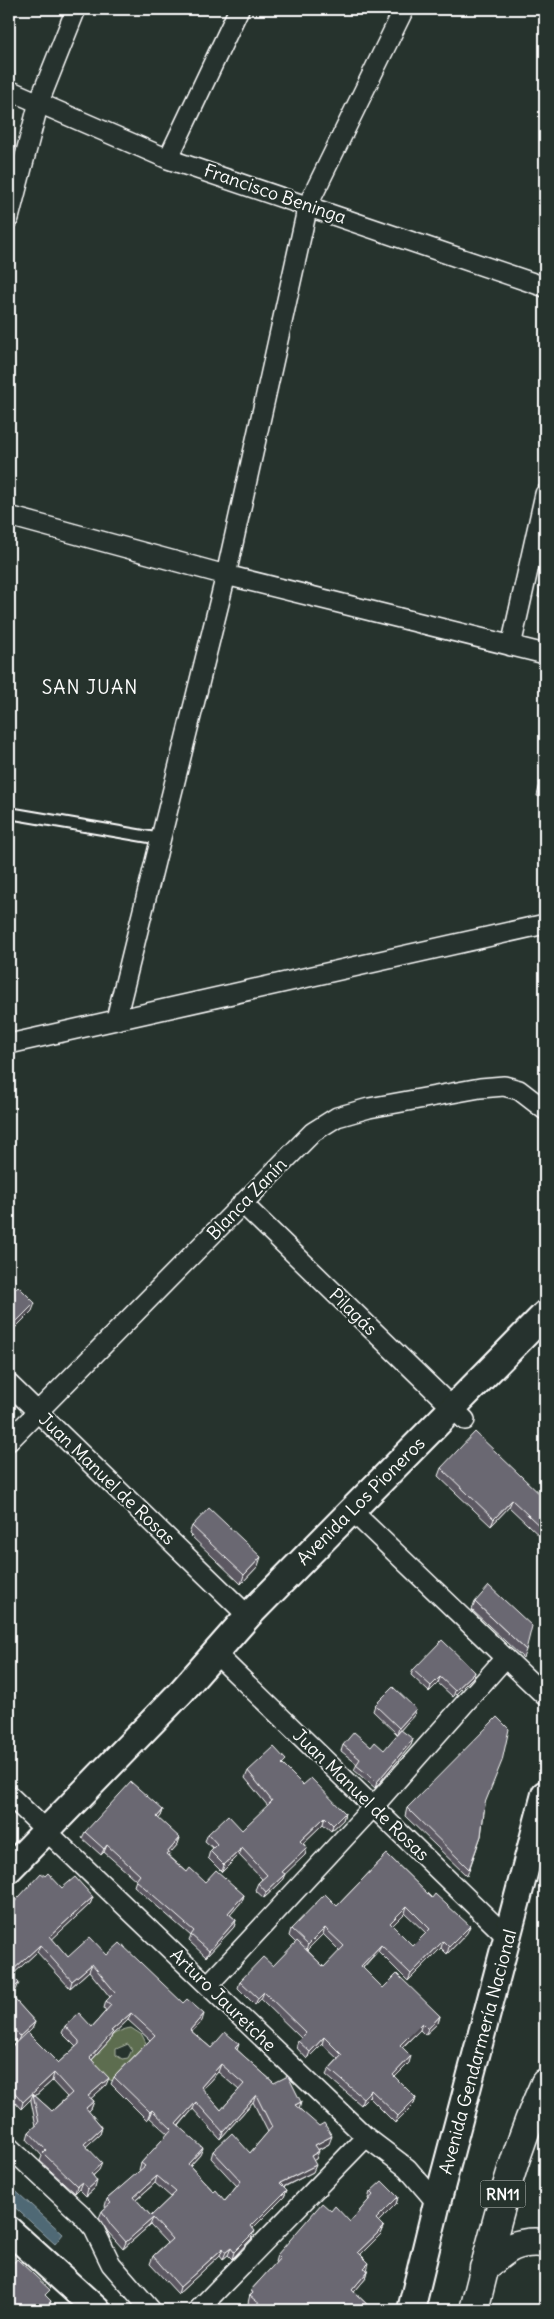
<svg xmlns="http://www.w3.org/2000/svg" width="554" height="2319" font-family="Delius,sans-serif">
	<style>
		.green { fill: #5d6d4f; stroke: #aeb6a7; fill-rule: evenodd }
		.water { fill: #4f6974; stroke: #95a5ac }
		.lines { fill: none; stroke-linecap: round; stroke-linejoin: round }
		.lane-casing { stroke: #fff; stroke-width: 14 }
		.street-casing { stroke: #fff; stroke-width: 22 }
		.secondary-casing { stroke: #fff; stroke-width: 30 }
		.highway-casing { stroke: #fff; stroke-width: 31 }
		.lane { stroke: #26332d; stroke-width: 10 }
		.street { stroke: #26332d; stroke-width: 19 }
		.secondary { stroke: #26332d; stroke-width: 26 }
		.highway { stroke: #26332d; stroke-width: 28 }
		.wall { fill: #5c5962; stroke: #fff; fill-rule: evenodd }
		.shaded-wall { fill: #4b4850; stroke: #fff }
		.building { fill: #6b6772; stroke: #fff; fill-rule: evenodd }
		.labels { text-anchor: middle; stroke-width: 4.5; stroke-linejoin: round; paint-order: stroke }
		.shield { fill: #26332d; stroke: #bec2c0; stroke-width: 1 }
		.shield-label { font-size: 16px; font-weight: bold; fill: #fff }
		.street-label { font-size: 18px; fill: #fff; stroke: #26332d }
		.neighbourhood-label { font-size: 19px; letter-spacing: 1px; fill: #fff; stroke: #26332d }
	</style>
	<rect width="100%" height="100%" fill="#26332d"/>
	<filter id="ink" filterUnits="userSpaceOnUse"><feTurbulence type="fractalNoise" baseFrequency=".02" numOctaves="2"/><feDisplacementMap in="SourceGraphic" scale="10" xChannelSelector="R" yChannelSelector="G"/><feConvolveMatrix kernelMatrix="1 2 1 2 8 2 1 2 1" color-interpolation-filters="sRGB"/></filter>
	<g filter="url(#ink)">
		<path class="green" d="M 131,2028 L 142,2035 L 148,2047 L 115,2082 L 101,2076 L 92,2061 C 95,2044 116,2030 131,2028 ZM 128,2044 L 132,2050 L 128,2058 L 122,2059 L 116,2055 L 116,2049 Z"/>
		<path class="water" d="M 9,2185 L 63,2234 L 55,2244 L 9,2202 Z"/>
		<g class="lines">
			<defs>
				<path id="lane" d="M 9,813 L 161,839"/>
				<path id="street" d="M 9,90 L 168,159 L 545,287
					M 168,159 L 239,9
					M 9,218 L 39,102 L 76,9
					M 9,516 L 226,575 L 545,654
					M 511,646 L 545,494
					M 116,1019 L 226,575 L 308,205 L 404,9
					M 9,1044 L 545,924
					M 242,1203 L 465,1420
					M 9,1384 L 248,1616
					M 9,1441 L 313,1132 L 337,1117 L 369,1108 L 480,1088 L 504,1086 L 519,1090 L 545,1110
					M 352,1511 L 545,1696
					M 214,1652 L 509,1939
					M 9,1795 L 366,2137 L 407,2168 L 437,2203
					M 208,1985 L 373,1807 L 505,1658
					M 9,2147 L 82,2215 L 94,2229 L 111,2264 L 151,2310
					M 198,2310 L 366,2137"/>
				<path id="secondary" d="M 9,1869 L 181,1692 L 248,1616 L 545,1314
					M 9,2230 L 97,2310
					M 411,2310 L 437,2203 L 545,1794"/>
				<path id="highway" d="M 484,2268 C 506,2249 515,2240 545,2243
					M 474,2310 C 494,2231 511,2158 545,2083"/>
			</defs>
			<use href="#lane" class="lane-casing"/>
			<use href="#street" class="street-casing"/>
			<use href="#secondary" class="secondary-casing"/>
			<use href="#highway" class="highway-casing"/>
			<use href="#lane" class="lane"/>
			<use href="#street" class="street"/>
			<use href="#secondary" class="secondary"/>
			<use href="#highway" class="highway"/>
		</g>
		<path class="wall" d="M 545,566 L 545,599 L 538,597 Z
			M 545,762 L 545,798 L 537,796 Z
			M 441,1468 L 545,1499 L 545,1541 L 509,1507 L 491,1526 L 438,1476 Z
			M 192,1526 L 258,1566 L 241,1584 L 189,1534 Z
			M 475,1602 L 526,1650 L 523,1658 L 472,1610 Z
			M 413,1670 L 475,1672 L 473,1677 L 453,1697 L 438,1683 L 429,1692 L 411,1675 Z
			M 375,1705 L 416,1709 L 414,1715 L 397,1734 L 373,1711 Z
			M 413,1739 L 411,1745 L 375,1788 L 354,1770 L 357,1764 L 341,1751 L 343,1745 L 371,1747 L 384,1750 Z
			M 284,1766 L 303,1785 L 345,1813 L 343,1820 L 331,1831 L 323,1824 L 303,1843 L 307,1848 L 305,1855 L 284,1874 L 282,1881 L 264,1898 L 255,1890 L 258,1883 L 262,1879 L 239,1855 L 222,1872 L 208,1858 L 210,1851 L 213,1848 L 205,1841 L 208,1834 L 242,1830 L 268,1806 L 245,1778 L 248,1771 Z
			M 485,1804 L 481,1836 L 467,1876 L 405,1816 L 407,1808 Z
			M 163,1810 L 161,1816 L 158,1819 L 178,1844 L 168,1855 L 187,1872 L 205,1882 L 244,1895 L 242,1901 L 230,1915 L 236,1920 L 234,1927 L 206,1957 L 189,1941 L 191,1936 L 134,1886 L 136,1880 L 104,1852 L 101,1855 L 82,1838 L 85,1832 Z
			M 387,1854 L 467,1933 L 447,1954 L 441,1948 L 408,1981 L 378,1951 L 363,1968 L 383,1988 L 440,2016 L 438,2023 L 425,2035 L 420,2030 L 402,2048 L 409,2063 L 395,2077 L 416,2098 L 414,2104 L 395,2123 L 369,2097 L 361,2105 L 326,2075 L 329,2069 L 338,2059 L 322,2044 L 307,2059 L 296,2047 L 298,2041 L 301,2038 L 261,1999 L 255,2005 L 238,1988 L 240,1981 L 273,1966 L 296,1943 L 289,1936 L 291,1929 L 337,1906 ZM 405,1913 L 426,1933 L 413,1946 L 392,1926 ZM 323,1934 L 340,1951 L 324,1967 L 307,1950 Z
			M 45,1876 L 62,1888 L 93,1897 L 90,1904 L 52,1939 L 68,1957 L 107,1955 L 202,2021 L 192,2032 L 211,2048 L 239,2044 L 237,2050 L 274,2083 L 301,2102 L 299,2108 L 329,2144 L 318,2150 L 316,2159 L 313,2160 L 313,2172 L 284,2187 L 287,2190 L 284,2197 L 253,2228 L 252,2238 L 232,2259 L 228,2255 L 223,2259 L 220,2255 L 178,2294 L 150,2264 L 153,2256 L 167,2243 L 150,2225 L 123,2249 L 108,2232 L 99,2218 L 102,2211 L 106,2208 L 105,2206 L 107,2199 L 140,2171 L 139,2170 L 141,2163 L 168,2134 L 149,2117 L 147,2120 L 111,2084 L 114,2077 L 150,2040 L 128,2020 L 112,2035 L 110,2040 L 92,2060 L 106,2085 L 91,2098 L 94,2101 L 91,2109 L 88,2111 L 102,2127 L 100,2134 L 86,2146 L 99,2170 L 93,2176 L 95,2188 L 86,2196 L 79,2189 L 75,2193 L 40,2161 L 42,2156 L 27,2139 L 29,2132 L 36,2126 L 31,2101 L 31,2099 L 21,2109 L 9,2096 L 9,2049 L 16,2042 L 9,2034 L 9,1908 ZM 37,1952 L 70,1988 L 89,1971 L 110,1997 L 106,2001 L 104,2008 L 106,2011 L 92,2027 L 65,2026 L 62,2033 L 76,2047 L 58,2063 L 28,2033 L 32,2029 L 35,2022 L 11,1996 L 16,1990 L 15,1979 L 15,1972 ZM 218,2072 L 239,2090 L 221,2110 L 202,2089 ZM 52,2081 L 67,2097 L 52,2111 L 35,2096 ZM 253,2102 L 268,2132 L 250,2153 L 213,2151 L 211,2158 L 237,2186 L 225,2201 L 214,2192 L 190,2166 L 200,2155 L 179,2126 L 193,2109 L 220,2139 ZM 155,2183 L 171,2197 L 151,2216 L 136,2200 Z
			M 370,2192 L 398,2197 L 396,2204 L 378,2222 L 384,2227 L 381,2234 L 361,2254 L 366,2270 L 368,2271 L 366,2278 L 354,2292 L 373,2310 L 256,2310 L 248,2303 L 251,2290 L 276,2263 L 275,2262 L 277,2255 L 331,2211 L 350,2222 L 369,2200 L 368,2199 Z"/>
		<path class="shaded-wall" d="M 35,1303 L 32,1311 L 9,1334 L 9,1329 Z
			M 512,1500 L 509,1507 L 491,1526 L 494,1519 Z
			M 261,1557 L 258,1566 L 241,1584 L 244,1575 Z
			M 475,1672 L 473,1677 L 453,1697 L 455,1691 Z
			M 440,1677 L 438,1683 L 429,1692 L 431,1686 Z
			M 416,1709 L 414,1715 L 397,1734 L 399,1728 Z
			M 413,1739 L 411,1745 L 375,1788 L 377,1782 Z
			M 163,1810 L 161,1816 L 155,1823 L 157,1817 Z
			M 345,1813 L 343,1820 L 331,1831 L 333,1825 Z
			M 325,1817 L 323,1824 L 298,1848 L 300,1841 Z
			M 180,1838 L 178,1844 L 164,1860 L 166,1854 Z
			M 107,1845 L 104,1852 L 101,1855 L 104,1849 Z
			M 242,1848 L 239,1855 L 222,1872 L 224,1865 Z
			M 307,1848 L 305,1855 L 280,1879 L 282,1872 Z
			M 285,1874 L 282,1881 L 264,1898 L 266,1892 Z
			M 244,1895 L 242,1901 L 226,1920 L 228,1913 Z
			M 93,1897 L 90,1904 L 47,1944 L 50,1936 Z
			M 407,1906 L 405,1913 L 388,1930 L 390,1923 Z
			M 236,1920 L 234,1927 L 206,1957 L 209,1951 Z
			M 470,1926 L 467,1933 L 447,1954 L 449,1947 Z
			M 325,1928 L 323,1934 L 305,1952 L 308,1945 Z
			M 443,1941 L 441,1948 L 408,1981 L 411,1974 Z
			M 40,1945 L 37,1952 L 10,1977 L 13,1970 Z
			M 381,1945 L 378,1951 L 358,1972 L 361,1966 Z
			M 92,1964 L 89,1971 L 70,1988 L 72,1981 Z
			M 19,1983 L 16,1990 L 9,1997 L 9,1993 Z
			M 264,1992 L 261,1999 L 255,2005 L 258,1998 Z
			M 131,2013 L 128,2020 L 112,2035 L 110,2040 L 87,2065 L 90,2058 L 111,2031 Z
			M 204,2014 L 202,2021 L 187,2037 L 190,2030 Z
			M 440,2016 L 438,2023 L 425,2035 L 428,2029 Z
			M 35,2022 L 32,2029 L 17,2043 L 20,2036 Z
			M 422,2023 L 420,2030 L 397,2052 L 400,2045 Z
			M 324,2037 L 322,2044 L 307,2059 L 310,2052 Z
			M 411,2056 L 409,2063 L 390,2082 L 393,2075 Z
			M 221,2064 L 218,2072 L 198,2094 L 201,2087 Z
			M 54,2073 L 52,2081 L 34,2097 L 33,2094 L 31,2099 L 21,2109 L 23,2102 Z
			M 109,2078 L 106,2085 L 86,2103 L 88,2096 Z
			M 371,2090 L 369,2097 L 361,2105 L 363,2098 Z
			M 256,2095 L 253,2102 L 220,2139 L 223,2132 Z
			M 416,2098 L 414,2104 L 395,2123 L 398,2116 Z
			M 94,2101 L 91,2109 L 83,2116 L 86,2108 Z
			M 196,2102 L 193,2109 L 174,2131 L 176,2124 Z
			M 301,2102 L 299,2110 L 295,2105 Z
			M 152,2110 L 149,2117 L 147,2120 L 150,2112 Z
			M 102,2127 L 100,2134 L 81,2151 L 84,2144 Z
			M 332,2136 L 329,2144 L 313,2152 L 315,2145 Z
			M 203,2148 L 200,2155 L 185,2171 L 188,2164 Z
			M 319,2151 L 316,2159 L 309,2163 L 311,2156 Z
			M 102,2163 L 99,2170 L 88,2180 L 91,2173 Z
			M 316,2165 L 313,2172 L 277,2190 L 280,2183 Z
			M 157,2176 L 155,2183 L 131,2204 L 134,2197 Z
			M 97,2181 L 95,2188 L 86,2196 L 88,2189 Z
			M 82,2182 L 79,2189 L 75,2193 L 77,2186 Z
			M 287,2190 L 284,2197 L 248,2233 L 251,2226 Z
			M 398,2197 L 396,2204 L 374,2226 L 376,2219 Z
			M 153,2218 L 150,2225 L 123,2249 L 126,2242 Z
			M 384,2227 L 381,2234 L 356,2259 L 358,2252 Z
			M 255,2231 L 252,2238 L 232,2259 L 234,2252 Z
			M 223,2248 L 220,2255 L 178,2294 L 180,2287 Z
			M 231,2248 L 228,2255 L 223,2259 L 226,2252 Z
			M 369,2263 L 367,2270 L 364,2268 Z
			M 368,2271 L 366,2278 L 350,2297 L 352,2290 Z
			M 51,2301 L 48,2310 L 43,2310 Z"/>
		<path class="building" d="M 545,570 L 545,589 L 541,588 Z
			M 545,766 L 545,789 L 540,788 Z
			M 18,1286 L 35,1303 L 9,1329 L 9,1295 Z
			M 475,1432 L 545,1499 L 545,1531 L 512,1500 L 494,1519 L 441,1468 Z
			M 209,1508 L 261,1557 L 244,1575 L 192,1526 Z
			M 489,1586 L 532,1626 L 526,1650 L 475,1602 Z
			M 442,1640 L 475,1672 L 455,1691 L 440,1677 L 431,1686 L 413,1670 Z
			M 393,1687 L 416,1709 L 399,1728 L 375,1705 Z
			M 497,1717 L 509,1729 L 502,1761 L 485,1803 L 481,1836 L 469,1869 L 407,1808 Z
			M 401,1730 L 413,1739 L 377,1782 L 356,1765 L 360,1759 L 343,1745 L 354,1732 L 371,1747 L 375,1742 L 384,1750 Z
			M 274,1747 L 286,1760 L 282,1764 L 303,1785 L 311,1778 L 345,1813 L 333,1825 L 325,1817 L 300,1841 L 307,1848 L 282,1872 L 285,1874 L 266,1892 L 258,1883 L 267,1875 L 242,1848 L 224,1865 L 210,1851 L 217,1844 L 208,1834 L 228,1815 L 242,1830 L 272,1801 L 248,1771 Z
			M 131,1782 L 163,1810 L 157,1817 L 180,1838 L 166,1854 L 187,1872 L 190,1868 L 205,1882 L 216,1870 L 244,1895 L 228,1913 L 236,1920 L 209,1951 L 191,1935 L 194,1931 L 136,1880 L 140,1875 L 107,1845 L 104,1849 L 85,1832 Z
			M 387,1854 L 432,1898 L 435,1894 L 470,1926 L 449,1947 L 443,1941 L 411,1974 L 381,1945 L 361,1966 L 383,1988 L 397,1974 L 440,2016 L 428,2029 L 422,2023 L 400,2045 L 411,2056 L 393,2075 L 416,2098 L 398,2116 L 371,2090 L 363,2098 L 329,2069 L 342,2055 L 324,2037 L 310,2052 L 298,2041 L 306,2033 L 264,1992 L 258,1998 L 240,1981 L 263,1957 L 273,1966 L 297,1941 L 324,1967 L 344,1946 L 325,1928 L 308,1945 L 291,1929 L 325,1894 L 337,1906 ZM 407,1906 L 430,1929 L 413,1946 L 390,1923 Z
			M 41,1873 L 45,1876 L 48,1873 L 62,1888 L 75,1877 L 93,1897 L 50,1936 L 68,1957 L 90,1937 L 107,1955 L 120,1943 L 183,2003 L 187,1999 L 204,2014 L 190,2030 L 211,2048 L 225,2032 L 239,2044 L 235,2048 L 274,2083 L 288,2076 L 301,2102 L 295,2105 L 319,2126 L 324,2123 L 332,2136 L 315,2145 L 319,2151 L 311,2156 L 316,2165 L 280,2183 L 287,2190 L 251,2226 L 255,2231 L 234,2252 L 231,2248 L 226,2252 L 223,2248 L 180,2287 L 153,2256 L 172,2239 L 153,2218 L 126,2242 L 111,2225 L 102,2211 L 111,2203 L 107,2199 L 145,2166 L 141,2163 L 172,2129 L 152,2110 L 150,2112 L 114,2077 L 155,2035 L 131,2013 L 111,2031 L 113,2032 L 90,2058 L 109,2078 L 88,2096 L 94,2101 L 86,2108 L 102,2127 L 84,2144 L 102,2163 L 91,2173 L 97,2181 L 88,2189 L 82,2182 L 77,2186 L 43,2153 L 46,2150 L 29,2132 L 39,2123 L 33,2094 L 52,2111 L 72,2093 L 54,2073 L 23,2102 L 9,2086 L 9,2049 L 27,2032 L 58,2063 L 79,2044 L 79,2041 L 65,2026 L 79,2013 L 92,2027 L 111,2005 L 106,2001 L 115,1992 L 92,1964 L 72,1981 L 40,1945 L 13,1970 L 16,1974 L 13,1977 L 19,1983 L 9,1993 L 9,1908 ZM 221,2064 L 244,2084 L 221,2110 L 201,2087 ZM 256,2095 L 272,2127 L 250,2153 L 232,2133 L 213,2151 L 241,2181 L 225,2201 L 216,2190 L 214,2192 L 188,2164 L 203,2148 L 176,2124 L 196,2102 L 223,2132 ZM 157,2176 L 176,2192 L 151,2216 L 134,2197 Z
			M 9,1993 L 35,2022 L 20,2036 L 9,2024 Z
			M 382,2181 L 398,2197 L 376,2219 L 384,2227 L 358,2252 L 369,2263 L 364,2268 L 368,2271 L 352,2290 L 373,2310 L 266,2310 L 267,2310 L 250,2296 L 253,2293 L 251,2290 L 280,2258 L 277,2255 L 322,2203 L 331,2211 L 335,2206 L 350,2222 L 373,2195 L 370,2192 Z
			M 17,2259 L 50,2290 L 45,2295 L 51,2301 L 43,2310 L 9,2310 L 9,2268 Z"/>
	</g>
	<g class="labels">
		<rect class="shield" x="480.5" y="2180.5" width="45" height="27" rx="4"/>
		<g class="shield-label">
			<text x="503" y="2200">RN11</text>
		</g>
		<g class="street-label">
			<text transform="translate(275 194) rotate(19)" y="6">Francisco Beninga</text>
			<text transform="translate(247 1199) rotate(-46)" y="6">Blanca Zanín</text>
			<text transform="translate(353 1312) rotate(44)" y="6">Pilagás</text>
			<text transform="translate(107 1479) rotate(44)" y="6">Juan Manuel de Rosas</text>
			<text transform="translate(361 1501) rotate(-45)" y="6">Avenida Los Pioneros</text>
			<text transform="translate(361 1795) rotate(44)" y="6">Juan Manuel de Rosas</text>
			<text transform="translate(223 2000) rotate(44)" y="6">Arturo Jauretche</text>
			<text transform="translate(478 2052) rotate(-75)" y="6">Avenida Gendarmería Nacional</text>
		</g>
		<g class="neighbourhood-label">
			<text x="90" y="694">SAN JUAN</text>
		</g>
	</g>
	<rect width="554" height="2319" fill="none" stroke="#26332d" stroke-width="30"/>
	<rect x="15" y="15" width="524" height="2289" fill="none" stroke="#fff" stroke-width="2" filter="url(#ink)"/>
</svg>
